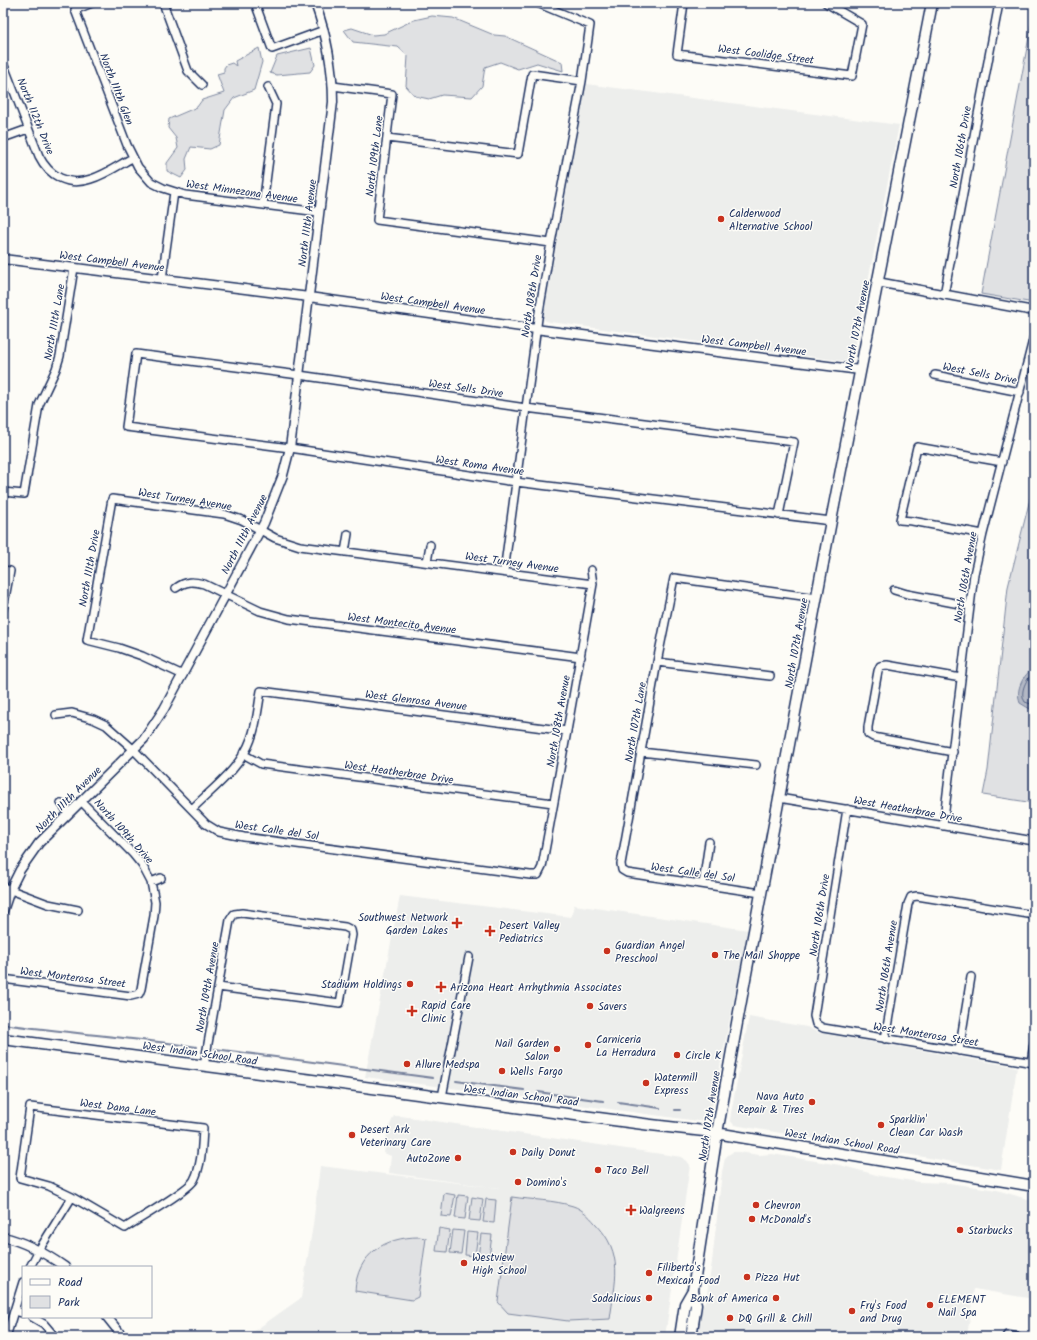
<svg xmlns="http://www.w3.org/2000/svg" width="1037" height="1340" font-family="Kalam,sans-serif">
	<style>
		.built { fill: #edeeec }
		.green { fill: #e0e1e3; stroke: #7e88a0 }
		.water { fill: #b3b8c5; stroke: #76819c }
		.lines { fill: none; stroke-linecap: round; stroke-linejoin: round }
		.shore { stroke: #586687; stroke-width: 1 }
		.stream { stroke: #76819c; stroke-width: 2 }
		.minor-casing { stroke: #1b2f5e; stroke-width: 10 }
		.tertiary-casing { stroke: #1b2f5e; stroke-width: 11 }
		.secondary-casing { stroke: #1b2f5e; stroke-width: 13 }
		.minor { stroke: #fdfcf7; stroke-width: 7 }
		.tertiary { stroke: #fdfcf7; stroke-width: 8 }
		.secondary { stroke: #fdfcf7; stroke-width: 10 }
		.poi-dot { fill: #c8321e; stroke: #fdfcf7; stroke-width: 1.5 }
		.labels { text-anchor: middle; stroke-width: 3; stroke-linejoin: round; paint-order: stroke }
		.street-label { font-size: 11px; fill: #1b2f5e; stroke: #fdfcf7 }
		.poi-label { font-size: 11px; fill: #1b2f5e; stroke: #fdfcf7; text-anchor: start }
	</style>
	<rect width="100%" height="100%" fill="#fdfcf7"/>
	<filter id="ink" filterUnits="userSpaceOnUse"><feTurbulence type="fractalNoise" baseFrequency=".025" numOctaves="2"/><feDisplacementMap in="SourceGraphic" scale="8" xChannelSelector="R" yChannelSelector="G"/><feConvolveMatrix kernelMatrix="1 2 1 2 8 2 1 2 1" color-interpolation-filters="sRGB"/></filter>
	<g filter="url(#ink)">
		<path class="built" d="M 586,84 L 899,125 L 854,352 L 851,358 L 843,361 L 550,322 L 544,320 L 543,318 Z
			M 400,896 L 571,917 L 574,905 L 748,930 L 711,1111 L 703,1120 L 698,1121 L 521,1097 L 365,1077 Z
			M 749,1017 L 807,1027 L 819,1033 L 1017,1067 L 1001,1170 L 734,1125 L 730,1120 L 731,1113 Z
			M 394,1116 L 401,1116 L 682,1157 L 690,1165 L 665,1337 L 246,1337 L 301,1298 L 313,1225 L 320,1166 L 499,1188 L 389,1173 L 391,1156 L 384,1153 L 388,1129 Z
			M 733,1152 L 739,1152 L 759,1155 L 772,1154 L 840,1165 L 880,1176 L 919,1182 L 949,1183 L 997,1190 L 1034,1201 L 1034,1299 L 974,1289 L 967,1337 L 696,1337 L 699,1319 L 707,1294 L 712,1262 L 722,1172 L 725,1158 L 728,1155 Z"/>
		<path class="green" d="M 1034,10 L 1034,303 L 981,294 Z
			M 432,16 L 453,18 L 494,35 L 505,36 L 562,62 L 563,71 L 537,63 L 518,69 L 500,62 L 485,67 L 482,86 L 472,97 L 442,95 L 429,99 L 415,96 L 406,86 L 408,56 L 398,47 L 353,42 L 344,30 L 352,28 L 373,35 L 384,34 L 414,20 Z
			M 259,48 L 262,62 L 254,90 L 234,98 L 225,110 L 219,145 L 210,149 L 191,147 L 186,159 L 187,170 L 181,178 L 167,171 L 167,163 L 178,148 L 176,138 L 168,128 L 169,119 L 197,107 L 202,100 L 224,93 L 217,74 L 224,72 L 224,68 L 226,65 L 232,63 L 236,66 L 235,61 Z
			M 311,48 L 315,65 L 310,72 L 277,75 L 270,73 L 277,56 Z
			M 1034,483 L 1034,803 L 983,795 L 988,770 L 1008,587 Z
			M 444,1193 L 455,1195 L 451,1217 L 441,1216 Z
			M 458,1195 L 468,1196 L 465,1219 L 455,1218 Z
			M 472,1197 L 483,1199 L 480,1221 L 469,1220 Z
			M 512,1197 C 532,1200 554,1200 573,1206 C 582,1209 589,1216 595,1223 C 625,1254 615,1281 610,1319 L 568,1321 L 508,1313 L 498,1302 Z
			M 486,1199 L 496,1200 L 494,1223 L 483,1222 Z
			M 439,1228 L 450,1230 L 447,1252 L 436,1251 Z
			M 453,1230 L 464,1231 L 461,1254 L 450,1253 Z
			M 467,1232 L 478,1233 L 475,1256 L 465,1255 Z
			M 481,1234 L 492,1235 L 489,1258 L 478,1257 Z
			M 419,1237 L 426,1238 L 418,1297 L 412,1300 L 355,1291 C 357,1254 385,1237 419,1237 Z"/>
		<path class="water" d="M 1034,667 L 1034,709 L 1030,709 L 1020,703 C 1015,689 1023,676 1034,667 Z"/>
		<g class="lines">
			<path class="shore" d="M 1034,672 C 1026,679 1019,692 1025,702 L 1034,705"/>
			<path class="stream" d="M 3,1024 C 68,1033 133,1038 197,1047
				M 215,1049 L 433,1078
				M 456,1081 L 524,1090
				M 538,1092 L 603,1101
				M 618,1102 L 660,1108
				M 675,1110 L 680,1110"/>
			<defs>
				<path id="minor" d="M 92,3 L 75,10 L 127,145 L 138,167 L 151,182 L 163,188 L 185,195 L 319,212
					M 163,3 L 188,71 L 202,85
					M 255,3 L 272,49 L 324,30
					M 684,3 L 677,54 L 852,76 L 862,24 L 826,3
					M 3,63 L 39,156 C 49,176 68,187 91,179 C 105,175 119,165 132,158
					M 333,86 L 392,94 L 377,220 L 551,243
					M 3,138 L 28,129
					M 387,138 L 518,154 L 532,74 L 582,81
					M 263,205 L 276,104 L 268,87
					M 162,279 L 174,192
					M 944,295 L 999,3
					M 935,375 L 1020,392
					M 3,492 L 24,494 L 39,405 L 56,369 L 60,356 L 74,268
					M 779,515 L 794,442 L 526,408 L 299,375 L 136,354 L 126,427 L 290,448 L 516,482 L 831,521
					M 983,534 L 912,521 L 900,520 L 917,447 L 1002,462
					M 345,552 L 348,534
					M 427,562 L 430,545
					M 3,570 L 10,571 L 3,609
					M 504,572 L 538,318 L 551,243 L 582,81 L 590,25 L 537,3
					M 176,588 C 186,581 192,581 204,584 L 260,611 L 289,619 L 581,657
					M 894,590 L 907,594 L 970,606
					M 657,662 L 770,676
					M 183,675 L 142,656 L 119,648 L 87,640 L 112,499 L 224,514 L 242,520 L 275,538 L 300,546 L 593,584
					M 56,715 L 72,713 L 93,719 L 106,725 L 133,749 L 206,824 L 219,832 L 244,837 L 530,875 L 538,875 L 542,867 L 567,731 L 593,584 L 591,570
					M 641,752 L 756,765
					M 953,752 L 873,737 L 868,734 L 868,727 L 878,671 L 880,666 L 887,665 L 961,678
					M 243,754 L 261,764 L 553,803
					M 779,798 L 1034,841
					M 61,803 L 69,813
					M 192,809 C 213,788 241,768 251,739 C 257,724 258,707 261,691 L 567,731
					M 847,809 L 814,1016 L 816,1024 L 823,1028 L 1034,1063
					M 943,826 L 974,574 L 983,534 L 1034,336
					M 151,882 L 161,878
					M 703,884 L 709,842
					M 3,887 L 48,904 L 78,910
					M 761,893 L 627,873 L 622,870 L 621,864 L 657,662 L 674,578 L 817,598
					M 3,979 L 131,996 L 139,994 L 141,989 L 154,916 L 155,902 L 151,882 L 142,865 L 133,854 L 81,801
					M 885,1039 L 908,904 L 911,897 L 917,896 L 1034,915
					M 959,1051 L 971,977
					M 1031,1063 L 1034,1043
					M 204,1066 L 230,920 L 234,914 L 242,913 L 345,927 L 351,930 L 352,935 L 340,1003 L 218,987
					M 442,1097 L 469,957
					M 30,1107 L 203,1128 C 202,1145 202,1165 194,1180 C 189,1190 137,1220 125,1228 L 72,1197 L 49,1186 L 20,1178 Z
					M 30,1267 L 39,1250 L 72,1197
					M 14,1311 L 23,1313
					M 32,1317 L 44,1324 L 55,1337
					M 6,1337 L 23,1282
					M 1006,1337 L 1007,1335 L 1017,1337"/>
				<path id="tertiary" d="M 3,259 L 309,297 L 543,330 L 860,370
					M 877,282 L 1034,311
					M 3,911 L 10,890 L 20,870 L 39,843 L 144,739 L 164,709 L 264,523 L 283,475 L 290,448 L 333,102 C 333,66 327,36 315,3
					M 3,1237 C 26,1242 45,1253 65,1267
					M 107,1317 L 123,1337"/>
				<path id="secondary" d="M 3,1039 L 651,1125 L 704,1131 L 1034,1186
					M 680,1337 L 685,1304 L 693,1290 L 717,1133 L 745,979 L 831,521 L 932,3
					M 691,1337 L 696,1305 L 693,1290"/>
			</defs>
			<use href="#minor" class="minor-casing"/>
			<use href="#tertiary" class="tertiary-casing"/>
			<use href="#secondary" class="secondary-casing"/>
			<use href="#minor" class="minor"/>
			<use href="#tertiary" class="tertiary"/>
			<use href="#secondary" class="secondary"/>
		</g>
	</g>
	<g class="poi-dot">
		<circle cx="721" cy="219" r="4"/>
		<path d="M455 917h4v4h4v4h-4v4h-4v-4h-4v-4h4z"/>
		<path d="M488 925h4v4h4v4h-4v4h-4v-4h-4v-4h4z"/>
		<circle cx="607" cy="951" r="4"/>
		<circle cx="715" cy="955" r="4"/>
		<circle cx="410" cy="984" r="4"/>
		<path d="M439 981h4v4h4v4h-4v4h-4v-4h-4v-4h4z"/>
		<circle cx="590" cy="1006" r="4"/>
		<path d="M410 1005h4v4h4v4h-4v4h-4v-4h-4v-4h4z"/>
		<circle cx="588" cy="1045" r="4"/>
		<circle cx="557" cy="1049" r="4"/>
		<circle cx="677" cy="1055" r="4"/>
		<circle cx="407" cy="1064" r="4"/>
		<circle cx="502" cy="1071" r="4"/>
		<circle cx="646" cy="1083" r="4"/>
		<circle cx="812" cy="1102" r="4"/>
		<circle cx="881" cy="1125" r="4"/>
		<circle cx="352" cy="1135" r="4"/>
		<circle cx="513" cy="1152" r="4"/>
		<circle cx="458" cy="1158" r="4"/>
		<circle cx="598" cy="1170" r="4"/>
		<circle cx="518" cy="1182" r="4"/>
		<circle cx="756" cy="1205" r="4"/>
		<path d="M629 1204h4v4h4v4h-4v4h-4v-4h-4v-4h4z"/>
		<circle cx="752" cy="1219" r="4"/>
		<circle cx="960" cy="1230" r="4"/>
		<circle cx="464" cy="1263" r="4"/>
		<circle cx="649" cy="1273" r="4"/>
		<circle cx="747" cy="1277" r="4"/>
		<circle cx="649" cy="1298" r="4"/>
		<circle cx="776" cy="1298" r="4"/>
		<circle cx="930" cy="1305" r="4"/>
		<circle cx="852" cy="1311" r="4"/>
		<circle cx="730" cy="1318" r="4"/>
	</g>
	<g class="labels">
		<g class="street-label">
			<text transform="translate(766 54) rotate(7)" y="4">West Coolidge Street</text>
			<text transform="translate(117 89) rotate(69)" y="4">North 111th Glen</text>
			<text transform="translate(36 116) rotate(68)" y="4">North 112th Drive</text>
			<text transform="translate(960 147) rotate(-80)" y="4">North 106th Drive</text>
			<text transform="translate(374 156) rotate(-83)" y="4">North 109th Lane</text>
			<text transform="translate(242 191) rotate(8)" y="4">West Minnezona Avenue</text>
			<text transform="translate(307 223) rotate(-83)" y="4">North 111th Avenue</text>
			<text transform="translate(112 261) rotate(7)" y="4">West Campbell Avenue</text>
			<text transform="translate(531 296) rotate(-81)" y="4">North 108th Drive</text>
			<text transform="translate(433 303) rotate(8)" y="4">West Campbell Avenue</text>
			<text transform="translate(54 322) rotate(-80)" y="4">North 111th Lane</text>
			<text transform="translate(857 325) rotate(-79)" y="4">North 107th Avenue</text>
			<text transform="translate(754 345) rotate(7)" y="4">West Campbell Avenue</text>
			<text transform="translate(980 373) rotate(11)" y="4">West Sells Drive</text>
			<text transform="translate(466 388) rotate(8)" y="4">West Sells Drive</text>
			<text transform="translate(480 465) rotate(8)" y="4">West Roma Avenue</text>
			<text transform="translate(185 499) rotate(9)" y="4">West Turney Avenue</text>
			<text transform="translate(244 534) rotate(-63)" y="4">North 111th Avenue</text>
			<text transform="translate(512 562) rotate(8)" y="4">West Turney Avenue</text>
			<text transform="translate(89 568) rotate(-80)" y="4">North 111th Drive</text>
			<text transform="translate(965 577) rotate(-80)" y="4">North 106th Avenue</text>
			<text transform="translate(402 623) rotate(7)" y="4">West Montecito Avenue</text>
			<text transform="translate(796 643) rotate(-80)" y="4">North 107th Avenue</text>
			<text transform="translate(416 700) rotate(7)" y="4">West Glenrosa Avenue</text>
			<text transform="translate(558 721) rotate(-80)" y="4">North 108th Avenue</text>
			<text transform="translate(635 722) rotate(-80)" y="4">North 107th Lane</text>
			<text transform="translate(399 772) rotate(8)" y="4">West Heatherbrae Drive</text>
			<text transform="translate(68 799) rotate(-45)" y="4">North 111th Avenue</text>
			<text transform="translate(908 809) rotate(10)" y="4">West Heatherbrae Drive</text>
			<text transform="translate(277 830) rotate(8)" y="4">West Calle del Sol</text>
			<text transform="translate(124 831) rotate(48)" y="4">North 109th Drive</text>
			<text transform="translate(693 872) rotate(8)" y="4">West Calle del Sol</text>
			<text transform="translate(819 915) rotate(-81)" y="4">North 106th Drive</text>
			<text transform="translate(886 966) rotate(-81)" y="4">North 106th Avenue</text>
			<text transform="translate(73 977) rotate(7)" y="4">West Monterosa Street</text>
			<text transform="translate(207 987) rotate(-80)" y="4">North 109th Avenue</text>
			<text transform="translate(926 1034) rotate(9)" y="4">West Monterosa Street</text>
			<text transform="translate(200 1053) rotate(8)" y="4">West Indian School Road</text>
			<text transform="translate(521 1095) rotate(7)" y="4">West Indian School Road</text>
			<text transform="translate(118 1107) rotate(7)" y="4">West Dana Lane</text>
			<text transform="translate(709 1116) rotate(-81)" y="4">North 107th Avenue</text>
			<text transform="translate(842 1141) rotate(9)" y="4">West Indian School Road</text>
		</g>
		<g class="poi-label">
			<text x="729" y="217">Calderwood<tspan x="729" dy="13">Alternative School</tspan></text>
			<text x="448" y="921" text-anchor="end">Southwest Network<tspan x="448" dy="13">Garden Lakes</tspan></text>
			<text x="499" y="929">Desert Valley<tspan x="499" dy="13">Pediatrics</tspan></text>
			<text x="615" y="949">Guardian Angel<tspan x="615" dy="13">Preschool</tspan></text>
			<text x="723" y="959">The Mail Shoppe</text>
			<text x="402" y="988" text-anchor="end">Stadium Holdings</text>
			<text x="450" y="991">Arizona Heart Arrhythmia Associates</text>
			<text x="421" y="1009">Rapid Care<tspan x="421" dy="13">Clinic</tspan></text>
			<text x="598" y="1010">Savers</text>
			<text x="596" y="1043">Carniceria<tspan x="596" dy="13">La Herradura</tspan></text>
			<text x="549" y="1047" text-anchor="end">Nail Garden<tspan x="549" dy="13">Salon</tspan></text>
			<text x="685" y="1059">Circle K</text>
			<text x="415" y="1068">Allure Medspa</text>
			<text x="510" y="1075">Wells Fargo</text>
			<text x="654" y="1081">Watermill<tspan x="654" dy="13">Express</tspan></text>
			<text x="804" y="1100" text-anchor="end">Nava Auto<tspan x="804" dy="13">Repair &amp; Tires</tspan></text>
			<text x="889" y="1123">Sparklin'<tspan x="889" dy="13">Clean Car Wash</tspan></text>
			<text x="360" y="1133">Desert Ark<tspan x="360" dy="13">Veterinary Care</tspan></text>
			<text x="521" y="1156">Daily Donut</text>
			<text x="450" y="1162" text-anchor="end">AutoZone</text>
			<text x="606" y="1174">Taco Bell</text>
			<text x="526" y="1186">Domino's</text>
			<text x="764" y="1209">Chevron</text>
			<text x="639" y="1214">Walgreens</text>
			<text x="760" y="1223">McDonald's</text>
			<text x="968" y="1234">Starbucks</text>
			<text x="472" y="1261">Westview<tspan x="472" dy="13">High School</tspan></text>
			<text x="657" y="1271">Filiberto's<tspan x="657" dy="13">Mexican Food</tspan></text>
			<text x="755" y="1281">Pizza Hut</text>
			<text x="641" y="1302" text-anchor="end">Sodalicious</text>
			<text x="768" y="1302" text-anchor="end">Bank of America</text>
			<text x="938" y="1303">ELEMENT<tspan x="938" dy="13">Nail Spa</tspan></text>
			<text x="860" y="1309">Fry's Food<tspan x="860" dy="13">and Drug</tspan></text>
			<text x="738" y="1322">DQ Grill &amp; Chill</text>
		</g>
	</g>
	<rect width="1037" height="1340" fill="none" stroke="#fdfcf7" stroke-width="16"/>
	<rect x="8" y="8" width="1021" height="1324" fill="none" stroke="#1b2f5e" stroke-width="1.5" filter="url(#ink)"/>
	<rect x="22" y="1266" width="130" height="52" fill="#fdfcf7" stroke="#a3aaba"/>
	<rect x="30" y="1279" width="20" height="6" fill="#fdfcf7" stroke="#a3aaba"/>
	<text x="58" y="1286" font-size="12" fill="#1b2f5e">Road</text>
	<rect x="30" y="1296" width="20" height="12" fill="#e0e1e3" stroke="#a3aaba"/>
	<text x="58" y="1306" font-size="12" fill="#1b2f5e">Park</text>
</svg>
